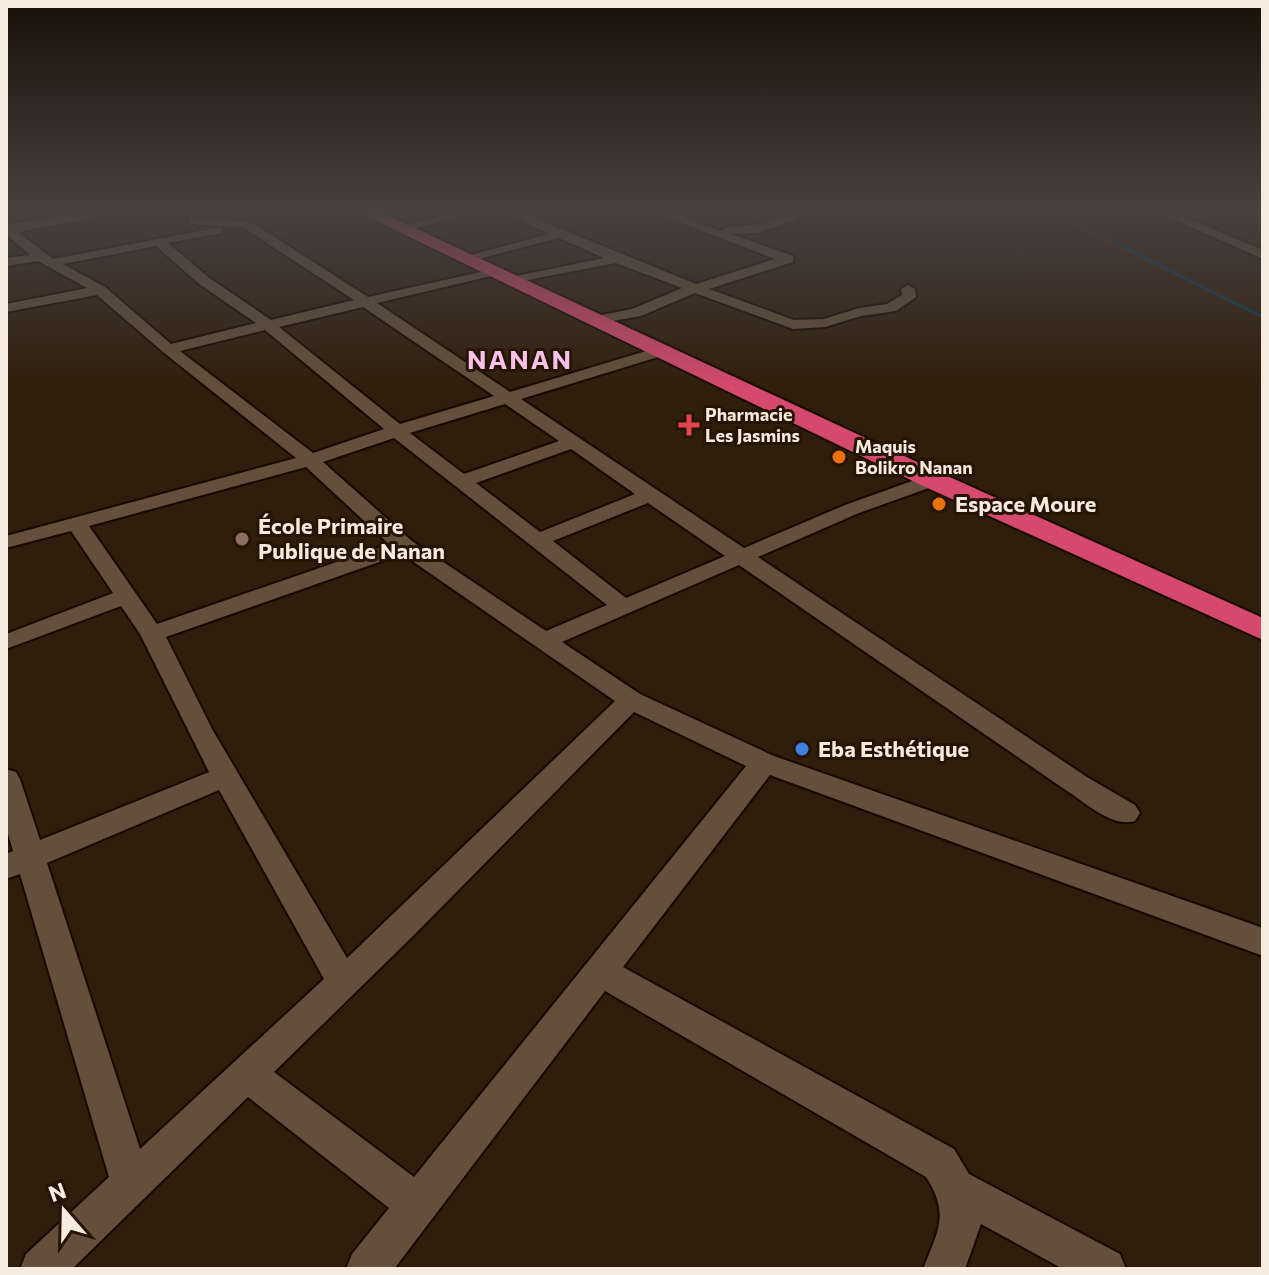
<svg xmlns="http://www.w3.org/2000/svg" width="1269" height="1275" font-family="Commissioner,sans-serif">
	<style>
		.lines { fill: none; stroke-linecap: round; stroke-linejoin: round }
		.stream { stroke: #043b58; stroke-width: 3 }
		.minor-casing { stroke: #170800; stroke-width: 4 }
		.highway-casing { stroke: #170800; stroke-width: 4 }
		.minor { fill: #634f3b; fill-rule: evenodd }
		.highway { fill: #d54a6c; fill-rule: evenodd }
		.health-dot { fill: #e0444e; stroke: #261504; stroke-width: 3 }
		.food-dot { fill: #e8710a; stroke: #261504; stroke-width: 3 }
		.education-dot { fill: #8d6e63; stroke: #261504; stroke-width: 3 }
		.shop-dot { fill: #3f7fe0; stroke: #261504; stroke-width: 3 }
		.labels { text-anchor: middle; stroke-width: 6; stroke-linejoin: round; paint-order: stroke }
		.far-poi-label { font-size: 18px; font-weight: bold; fill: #f7ebe0; stroke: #261504; text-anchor: start }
		.poi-label { font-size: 22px; font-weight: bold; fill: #f7ebe0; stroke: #261504; text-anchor: start }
		.far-district-label { font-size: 26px; font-weight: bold; letter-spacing: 2px; fill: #f8c1e8; stroke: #261504 }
	</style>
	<rect width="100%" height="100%" fill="#301e0c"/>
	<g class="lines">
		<path class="stream" d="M 1048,210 L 1263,317"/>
		<defs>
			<path id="minor" d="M 110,210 L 139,210 L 18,232 L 53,259 L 221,227 L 221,233 L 168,243 L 208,277 L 271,320 L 354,300 L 244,228 L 193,224 L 189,222 L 189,218 L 251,222 L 368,297 L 499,268 L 499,274 L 377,303 L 510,392 L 656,348 L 668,348 L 668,354 L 521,399 L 744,548 L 845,505 L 926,476 L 940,476 L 943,480 L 940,484 L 859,513 L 758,557 L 1087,777 L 1135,805 L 1140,813 L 1135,821 C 1112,828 1086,803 1067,791 L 739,565 L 562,642 L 640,694 L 774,756 L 1263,928 L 1263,956 L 770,775 L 623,967 L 954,1149 L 969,1174 L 1120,1254 L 1126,1269 L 1063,1269 L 981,1224 L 965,1269 L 923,1269 C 938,1231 950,1214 926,1177 L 605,991 L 394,1269 L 346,1269 L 352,1254 L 389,1208 L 248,1097 L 72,1269 L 20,1269 L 26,1254 L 109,1177 L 20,874 L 6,879 L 6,854 L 13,851 L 6,827 L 6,769 L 16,772 L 20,779 L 40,840 L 209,772 L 140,634 L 121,606 L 6,649 L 6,634 L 113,593 L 71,531 L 6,548 L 6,536 L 296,458 L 163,352 L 97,295 L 6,312 L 6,304 L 87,288 L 38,261 L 6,266 L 6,258 L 30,255 L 6,234 L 6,224 ZM 156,246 L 198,283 L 256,323 L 171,344 L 105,287 L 63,264 ZM 363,307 L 494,396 L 400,424 L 279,327 ZM 265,330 L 384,429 L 313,453 L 180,351 ZM 505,404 L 559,441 L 464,474 L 410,433 ZM 394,438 L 607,605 L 546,631 L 412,541 L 323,462 ZM 571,449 L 635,494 L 540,532 L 476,483 ZM 306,467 L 389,544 L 157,624 L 89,526 ZM 648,503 L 725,556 L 626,598 L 553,541 ZM 402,554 L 615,701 L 347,958 L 212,729 L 166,637 ZM 634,712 L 746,766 L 414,1177 L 274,1072 L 415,934 ZM 219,790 L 324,979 L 140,1149 L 47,863 Z
				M 465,210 L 488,210 L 400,232 L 394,228 Z
				M 499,210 L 515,210 L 696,284 L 775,259 L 647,210 L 664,210 L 721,231 L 727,227 L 756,225 L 785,216 L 785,210 L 798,210 L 796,220 L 757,233 L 731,234 L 793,256 L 793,262 L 709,289 L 794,320 L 824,319 L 859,308 L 887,304 L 902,295 L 901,289 L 908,285 L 915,289 L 916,297 L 896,311 L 861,316 L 825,327 L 793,329 L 695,293 L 641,316 L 596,324 L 591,323 L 591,317 L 632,309 L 682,288 L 616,263 L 507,284 L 507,278 L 604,258 L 559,238 L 463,263 L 463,257 L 549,234 Z
				M 1152,210 L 1168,210 L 1263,250 L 1263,259 Z"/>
			<path id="highway" d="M 354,210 L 376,210 L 943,474 L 1263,618 L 1263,640 L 923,486 Z"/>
		</defs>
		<use href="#minor" class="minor-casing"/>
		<use href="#highway" class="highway-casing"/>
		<use href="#minor" class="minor"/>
		<use href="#highway" class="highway"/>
	</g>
	<linearGradient id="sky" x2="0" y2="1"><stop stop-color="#1a1007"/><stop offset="0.54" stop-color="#484140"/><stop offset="1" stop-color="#484140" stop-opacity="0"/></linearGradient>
	<rect width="1269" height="389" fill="url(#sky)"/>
	<path class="health-dot" d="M685 413h8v8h8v8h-8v8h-8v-8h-8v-8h8z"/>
	<g class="food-dot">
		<circle cx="839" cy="457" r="8"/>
		<circle cx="939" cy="504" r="8"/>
	</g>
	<circle class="education-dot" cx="242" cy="539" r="8"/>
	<circle class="shop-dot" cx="802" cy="749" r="8"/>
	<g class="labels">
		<g class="far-poi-label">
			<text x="705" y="421">Pharmacie<tspan x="705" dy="21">Les Jasmins</tspan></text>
			<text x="855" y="453">Maquis<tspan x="855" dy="21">Bolikro Nanan</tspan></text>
		</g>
		<g class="poi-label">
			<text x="955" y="512">Espace Moure</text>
			<text x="258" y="534">École Primaire<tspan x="258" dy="25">Publique de Nanan</tspan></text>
			<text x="818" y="757">Eba Esthétique</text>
		</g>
		<g class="far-district-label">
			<text x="520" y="369">NANAN</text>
		</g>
	</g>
	<rect width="1269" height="1275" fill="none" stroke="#f7ebe0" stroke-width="16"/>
	<g transform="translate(64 1211) rotate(340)" stroke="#261504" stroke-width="6" paint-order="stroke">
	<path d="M0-6L14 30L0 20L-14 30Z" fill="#f7ebe0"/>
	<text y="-12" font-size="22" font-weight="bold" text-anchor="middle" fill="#f7ebe0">N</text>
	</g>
</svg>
